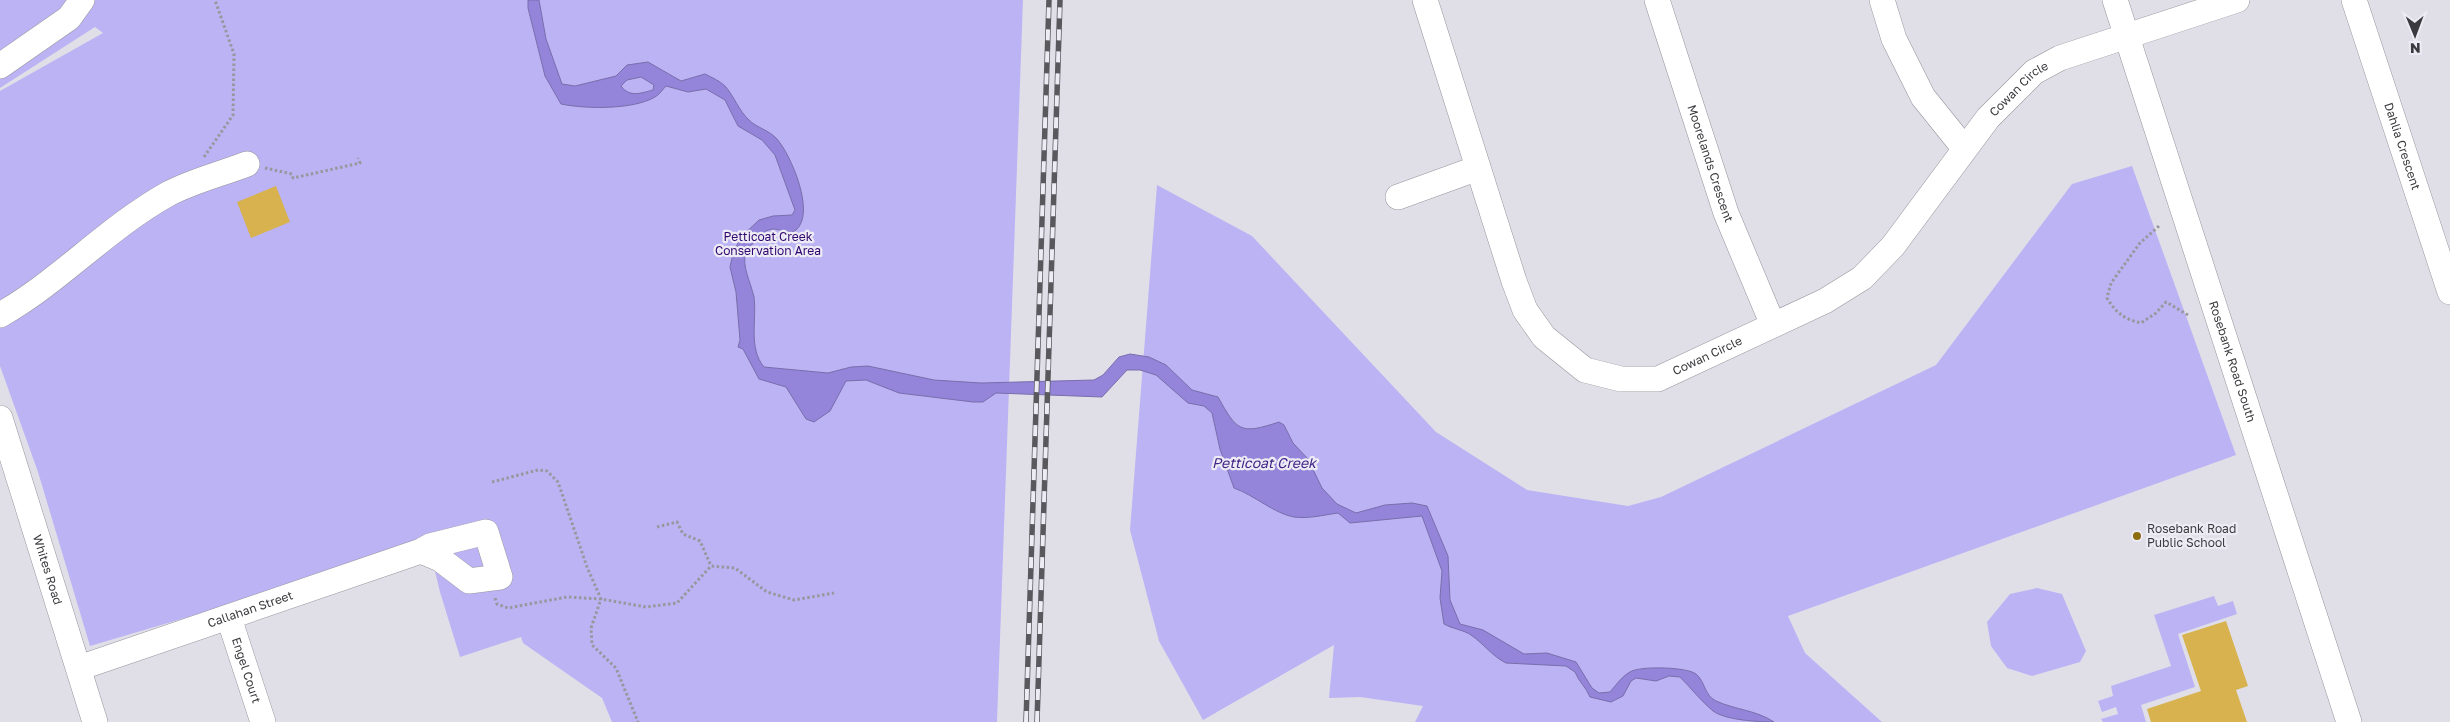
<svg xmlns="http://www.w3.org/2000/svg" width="2450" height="722" font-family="'Golos Text',sans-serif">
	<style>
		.green { fill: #bcb3f4 }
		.water { fill: #9484da; stroke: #796eac; fill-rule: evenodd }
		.building { fill: #d7b24e }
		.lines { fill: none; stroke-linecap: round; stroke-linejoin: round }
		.minor-casing { stroke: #95959d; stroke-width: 26 }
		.path { stroke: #97979d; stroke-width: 3; stroke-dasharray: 2.5 2.5; stroke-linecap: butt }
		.minor { stroke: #fff; stroke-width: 25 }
		.rail-casing { stroke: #58585d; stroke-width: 5.5 }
		.rail { stroke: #edecf5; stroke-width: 4; stroke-dasharray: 11; stroke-linecap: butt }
		.poi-dot { fill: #8c6e10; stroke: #edecf5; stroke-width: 2 }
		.labels { text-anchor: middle; stroke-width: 4.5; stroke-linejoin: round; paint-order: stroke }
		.street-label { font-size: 12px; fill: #3b3b3f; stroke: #edecf5 }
		.park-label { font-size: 12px; fill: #310770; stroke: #edecf5 }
		.poi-label { font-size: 12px; fill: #3b3b3f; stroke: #edecf5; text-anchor: start }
		.water-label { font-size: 14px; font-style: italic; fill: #432488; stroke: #edecf5 }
	</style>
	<rect width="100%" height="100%" fill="#e0dfe8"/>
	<path class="green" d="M 0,0 L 1023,0 L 997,722 L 612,722 L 602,698 L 523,643 L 521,637 L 460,657 L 440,592 L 429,546 L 90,646 L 38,472 L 0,366 L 0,91 L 103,33 L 95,27 L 0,88 Z
		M 2132,166 L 2236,455 L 1788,616 L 1805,653 L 1882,722 L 1415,722 L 1423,706 L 1360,697 L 1329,698 L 1334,645 L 1203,720 L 1159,641 L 1130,530 L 1157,185 L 1252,236 L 1436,432 L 1527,490 L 1628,506 L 1661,497 L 1936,365 L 2072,184 Z
		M 2037,588 L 2062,594 L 2086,651 L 2080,662 L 2032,676 L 2007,668 L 1991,646 L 1987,622 L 2010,594 Z
		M 2214,596 L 2218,606 L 2233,601 L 2237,614 L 2178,634 L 2195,687 L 2141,705 L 2146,722 L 2103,722 L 2101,719 L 2118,714 L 2116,707 L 2102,712 L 2098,701 L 2113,696 L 2111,686 L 2171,666 L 2154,615 Z"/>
	<path class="water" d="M 528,0 L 539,0 L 546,39 L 562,84 L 575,86 L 616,76 L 627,65 L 648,62 L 681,81 L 705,74 C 711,77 720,81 725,86 C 734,96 739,111 749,120 C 757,128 769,130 777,139 C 791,155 816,213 796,230 C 784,239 775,217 756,240 C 753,244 748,248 746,252 C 741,265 751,283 754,297 C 757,319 748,348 764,367 L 828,373 L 851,367 L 868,366 L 934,380 L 981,383 L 1094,380 L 1103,375 L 1119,357 L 1130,354 L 1149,357 L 1166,365 L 1192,390 L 1218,397 C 1237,431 1240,435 1279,422 L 1284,425 L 1293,443 L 1308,459 L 1322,488 L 1337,504 L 1356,513 L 1385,505 L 1412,503 L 1427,506 L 1448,556 L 1450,600 L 1460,624 L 1483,630 L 1524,654 L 1547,653 L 1576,662 L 1592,688 L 1599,693 L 1610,692 C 1616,685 1624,674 1632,671 C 1643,666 1687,667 1696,674 C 1705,681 1704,695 1716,701 C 1736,710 1756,710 1774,722 C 1758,722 1725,720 1713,711 C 1701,701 1691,688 1680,677 L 1669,676 L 1656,681 L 1636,678 L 1631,681 L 1623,696 L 1611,702 L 1590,697 C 1586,687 1579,682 1575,672 L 1566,666 L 1506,663 C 1492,656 1484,644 1471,635 C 1464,630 1453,629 1444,624 L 1440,598 L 1442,571 L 1422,516 L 1350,523 L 1338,513 C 1323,515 1309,519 1294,517 C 1275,514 1254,495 1234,488 L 1220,449 L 1212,413 L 1204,406 L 1188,403 L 1156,375 L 1140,370 L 1127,370 L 1102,397 L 996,393 L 983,402 L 973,402 L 899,393 L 866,380 L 846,381 L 830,411 L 814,422 L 806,419 L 786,387 L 759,379 L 743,349 L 738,347 L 740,340 L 736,292 L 730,267 L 733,253 L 741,237 L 759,220 L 773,216 L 792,215 L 795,210 L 775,155 L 762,140 L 738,126 L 725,100 L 706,89 L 688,92 L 666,86 C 663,89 659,95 655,97 C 633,110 585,109 561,104 L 545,76 L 528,8 ZM 641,77 L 654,85 L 653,90 C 641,93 630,98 621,86 L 627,80 Z"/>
	<path class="building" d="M 276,186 L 290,222 L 251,238 L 237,202 Z
		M 2226,621 L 2248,686 L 2236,690 L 2247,722 L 2151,722 L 2147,709 L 2201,691 L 2182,635 Z"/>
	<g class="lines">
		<defs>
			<g id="minor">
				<path id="s1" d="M 1425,0 L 1514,281 L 1525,310 L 1544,337 L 1585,370 L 1621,379 L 1658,379 L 1825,301 L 1862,278 L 1893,246 L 1988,118 L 2034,72 L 2060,58 L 2237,0"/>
				<path id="s2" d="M 1657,0 L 1726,213 L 1773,325"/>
				<path d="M 1882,0 L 1894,39 L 1923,97 L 1964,148"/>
				<path id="s3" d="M 2115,0 L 2349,722"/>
				<path id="s4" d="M 2354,0 L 2450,292"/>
				<path d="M 0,66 L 69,18 L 82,0"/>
				<path d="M 1398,197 L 1478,168"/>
				<path d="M 0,315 C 60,281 107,228 168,194 C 192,181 221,174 247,164"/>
				<path id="s5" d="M 0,418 L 95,722"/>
				<path id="s6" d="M 229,618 L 263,722"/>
				<path id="s7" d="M 79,668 L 421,551 L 430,546 L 486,532 L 500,577 L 469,581 L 440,559 L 421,551"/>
			</g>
		</defs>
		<use href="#minor" class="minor-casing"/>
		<path class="path" d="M 204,157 L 233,115 L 234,54 L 215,0
			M 265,168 L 292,174 L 293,178 L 360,163 L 358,158
			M 2159,226 L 2140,243 L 2111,283 L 2107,298 C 2116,313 2124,319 2141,323 L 2156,313 L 2166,302 L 2188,315
			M 492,482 L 538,470 L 547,471 L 558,482 L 587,567 L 601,599 L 591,628 L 592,645 L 616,668 L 638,722
			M 657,527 L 677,522 L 683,534 L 700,541 L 711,566
			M 495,598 L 497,604 L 508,608 L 567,597 L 601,599 L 646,607 L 677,603 L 711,566 L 735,568 L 767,592 L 794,600 L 834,593"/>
		<use href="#minor" class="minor"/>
		<defs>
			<path id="rail" d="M 1026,722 L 1049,0
				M 1037,722 L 1060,0"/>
		</defs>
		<use href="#rail" class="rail-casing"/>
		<use href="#rail" class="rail"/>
	</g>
	<circle class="poi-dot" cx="2137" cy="536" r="5"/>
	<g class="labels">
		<g class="street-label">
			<text dy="4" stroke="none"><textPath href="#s1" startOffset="960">Cowan Circle</textPath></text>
			<text dy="4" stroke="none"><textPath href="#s4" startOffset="154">Dahlia Crescent</textPath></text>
			<text dy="4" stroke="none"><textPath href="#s2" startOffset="172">Moorelands Crescent</textPath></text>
			<text dy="4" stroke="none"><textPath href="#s1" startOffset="540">Cowan Circle</textPath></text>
			<text dy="4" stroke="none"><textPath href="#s3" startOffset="380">Rosebank Road South</textPath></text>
			<text dy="4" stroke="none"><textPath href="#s5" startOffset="159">Whites Road</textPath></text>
			<text dy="4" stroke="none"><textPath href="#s7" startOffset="181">Callahan Street</textPath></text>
			<text dy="4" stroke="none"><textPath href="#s6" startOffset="55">Engel Court</textPath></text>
		</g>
		<g class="park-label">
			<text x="768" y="241">Petticoat Creek<tspan x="768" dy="14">Conservation Area</tspan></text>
		</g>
		<g class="poi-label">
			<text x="2147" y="533">Rosebank Road<tspan x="2147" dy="14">Public School</tspan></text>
		</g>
		<g class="water-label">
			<text x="1264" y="468">Petticoat Creek</text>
		</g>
	</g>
	<g transform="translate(2415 35) rotate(179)" stroke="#edecf5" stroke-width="4" paint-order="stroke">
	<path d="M0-4L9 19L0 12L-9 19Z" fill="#3b3b3f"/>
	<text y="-8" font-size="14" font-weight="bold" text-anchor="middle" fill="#3b3b3f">N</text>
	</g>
</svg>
